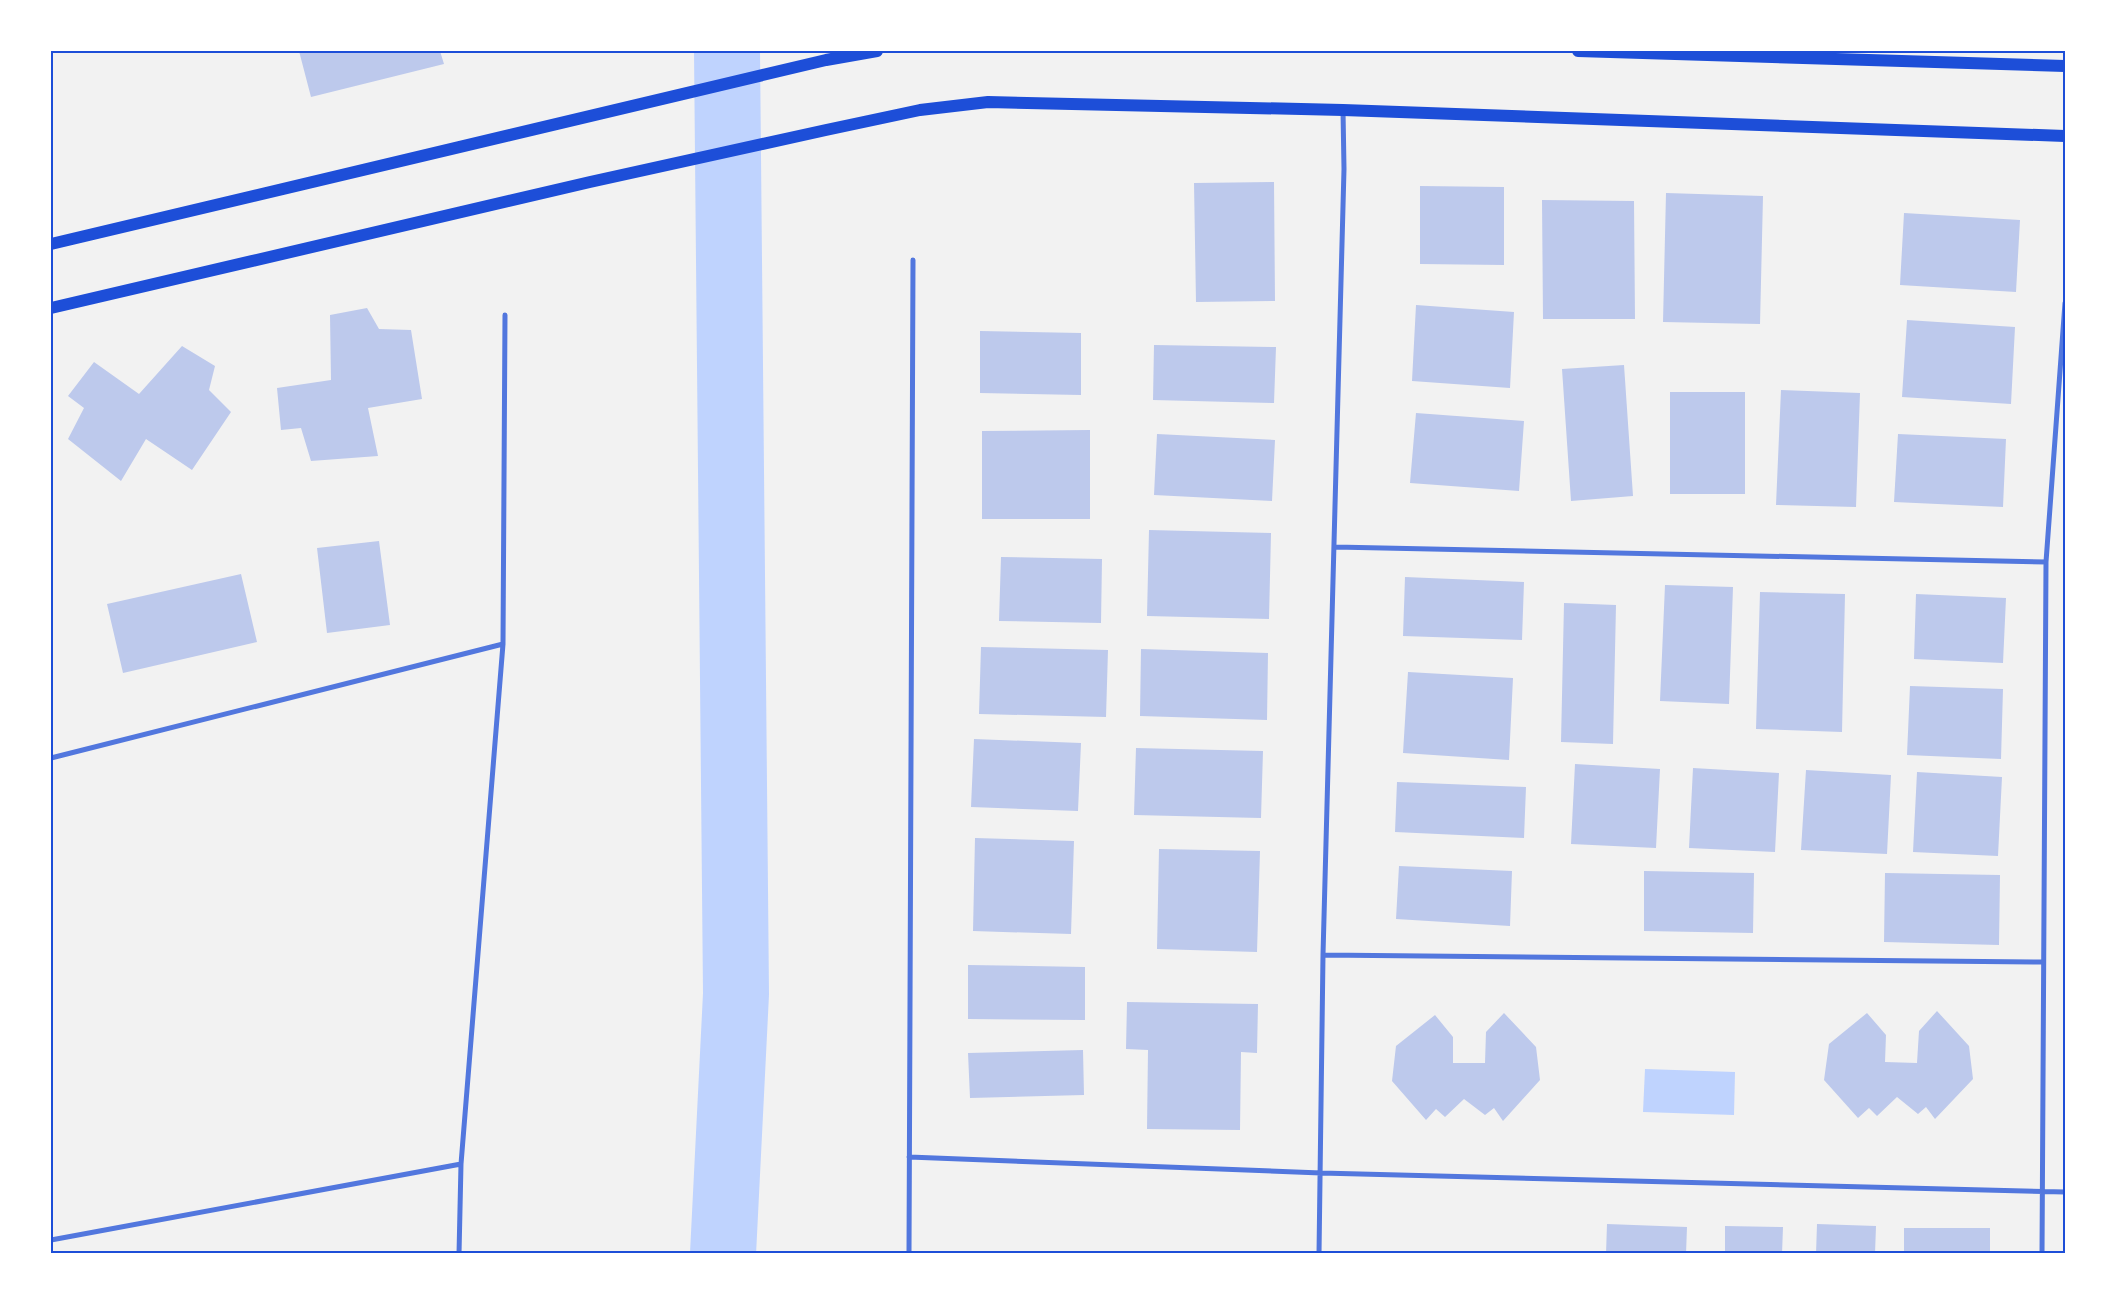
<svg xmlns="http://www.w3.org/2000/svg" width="2116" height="1305" font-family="Lato,sans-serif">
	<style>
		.water { fill: #bfd3fe }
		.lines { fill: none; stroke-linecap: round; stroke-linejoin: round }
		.river { stroke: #bfd3fe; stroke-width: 66 }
		.building { fill: #bdc9ec }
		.minor { stroke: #5277de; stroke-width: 5 }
		.primary { stroke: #1d4ed8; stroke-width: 12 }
		.neatline { fill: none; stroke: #1d4ed8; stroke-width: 2 }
	</style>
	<rect width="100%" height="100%" fill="#f2f2f2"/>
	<path class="water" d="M 1645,1069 L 1735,1072 L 1734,1115 L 1643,1112 Z"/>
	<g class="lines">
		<path class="river" d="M 723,1254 L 736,994 L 727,51"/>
	</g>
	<path class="building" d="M 299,51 L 440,51 L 444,64 L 311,97 Z
		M 1274,182 L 1275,301 L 1196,302 L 1194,183 Z
		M 1420,186 L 1504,187 L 1504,265 L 1420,264 Z
		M 1666,193 L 1763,196 L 1760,324 L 1663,322 Z
		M 1542,200 L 1634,201 L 1635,319 L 1543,319 Z
		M 1904,213 L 2020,220 L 2016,292 L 1900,285 Z
		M 1416,305 L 1514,312 L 1510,388 L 1412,381 Z
		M 367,308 L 379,329 L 411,330 L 422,399 L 368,408 L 378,456 L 311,461 L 301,428 L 281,430 L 277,388 L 331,380 L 330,315 Z
		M 1907,320 L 2015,327 L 2011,404 L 1902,397 Z
		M 980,331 L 1081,333 L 1081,395 L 980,393 Z
		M 1154,345 L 1276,347 L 1274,403 L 1153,400 Z
		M 182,346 L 215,366 L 209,390 L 231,412 L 192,470 L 146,439 L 121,481 L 68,439 L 84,408 L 68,396 L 94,362 L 139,394 Z
		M 1624,365 L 1633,496 L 1571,501 L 1562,369 Z
		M 1781,390 L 1860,393 L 1856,507 L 1776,505 Z
		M 1670,392 L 1745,392 L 1745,494 L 1670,494 Z
		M 1416,413 L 1524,421 L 1519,491 L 1410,483 Z
		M 1090,430 L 1090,519 L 982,519 L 982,431 Z
		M 1157,434 L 1275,440 L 1272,501 L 1154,495 Z
		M 1898,434 L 2006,439 L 2003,507 L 1894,502 Z
		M 1149,530 L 1271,533 L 1269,619 L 1147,616 Z
		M 379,541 L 390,625 L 327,633 L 317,548 Z
		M 1001,557 L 1102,559 L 1101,623 L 999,621 Z
		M 241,574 L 257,642 L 123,673 L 107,604 Z
		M 1405,577 L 1524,582 L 1522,640 L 1403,636 Z
		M 1665,585 L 1733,587 L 1729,704 L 1660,701 Z
		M 1760,592 L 1845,594 L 1842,732 L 1756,729 Z
		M 1916,594 L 2006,598 L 2003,663 L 1914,659 Z
		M 1564,603 L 1616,605 L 1613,744 L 1561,742 Z
		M 981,647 L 1108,650 L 1106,717 L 979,714 Z
		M 1141,649 L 1268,653 L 1267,720 L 1140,716 Z
		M 1408,672 L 1513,678 L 1509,760 L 1403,753 Z
		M 1910,686 L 2003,689 L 2001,759 L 1907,755 Z
		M 974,739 L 1081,743 L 1078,811 L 971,807 Z
		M 1136,748 L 1263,751 L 1261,818 L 1134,815 Z
		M 1575,764 L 1660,769 L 1656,848 L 1571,844 Z
		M 1693,768 L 1779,773 L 1775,852 L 1689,848 Z
		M 1806,770 L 1891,775 L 1887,854 L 1801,850 Z
		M 1917,772 L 2002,777 L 1998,856 L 1913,852 Z
		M 1397,782 L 1526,787 L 1524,838 L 1395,832 Z
		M 975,838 L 1074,841 L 1071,934 L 973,931 Z
		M 1159,849 L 1260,851 L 1257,952 L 1157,949 Z
		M 1399,866 L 1512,871 L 1510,926 L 1396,919 Z
		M 1644,871 L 1754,873 L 1753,933 L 1644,931 Z
		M 1885,873 L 2000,875 L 1999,945 L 1884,942 Z
		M 968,965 L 1085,967 L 1085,1020 L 968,1019 Z
		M 1127,1002 L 1258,1004 L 1257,1053 L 1241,1052 L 1240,1130 L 1147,1129 L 1148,1050 L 1126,1049 Z
		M 1937,1011 L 1969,1046 L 1973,1079 L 1935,1119 L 1926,1107 L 1918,1114 L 1897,1097 L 1877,1116 L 1869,1108 L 1858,1118 L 1824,1080 L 1829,1044 L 1867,1013 L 1886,1035 L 1885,1062 L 1917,1063 L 1919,1031 Z
		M 1504,1013 L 1536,1047 L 1540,1080 L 1503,1121 L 1494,1108 L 1485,1115 L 1464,1099 L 1445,1117 L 1436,1109 L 1426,1120 L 1392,1081 L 1396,1046 L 1435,1015 L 1453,1037 L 1453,1063 L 1485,1063 L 1486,1032 Z
		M 1083,1050 L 1084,1095 L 970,1098 L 968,1053 Z
		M 1607,1224 L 1687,1227 L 1686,1254 L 1606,1254 Z
		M 1817,1224 L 1876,1226 L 1875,1254 L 1816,1254 Z
		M 1725,1226 L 1783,1227 L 1782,1254 L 1725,1254 Z
		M 1904,1228 L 1990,1228 L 1990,1254 L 1904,1254 Z"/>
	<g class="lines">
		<path class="minor" d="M 1335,547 L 2046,562
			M 51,758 L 503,644
			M 1323,955 L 2043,962
			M 909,1157 L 1321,1173 L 2065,1192
			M 51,1240 L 461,1164
			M 459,1254 L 461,1164 L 503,644 L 505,315
			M 909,1254 L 913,260
			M 1319,1254 L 1323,955 L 1344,169 L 1343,110
			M 2042,1254 L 2046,562 L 2065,303"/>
		<path class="primary" d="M 1578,51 L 2065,66
			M 51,244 L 826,60 L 877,51
			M 51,308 L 590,182 L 826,130 L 920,110 L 988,102 L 1343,110 L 2065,136"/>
	</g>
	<rect width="2116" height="1305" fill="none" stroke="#ffffff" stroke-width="105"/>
	<rect x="52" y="52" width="2012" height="1200" class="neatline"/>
</svg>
